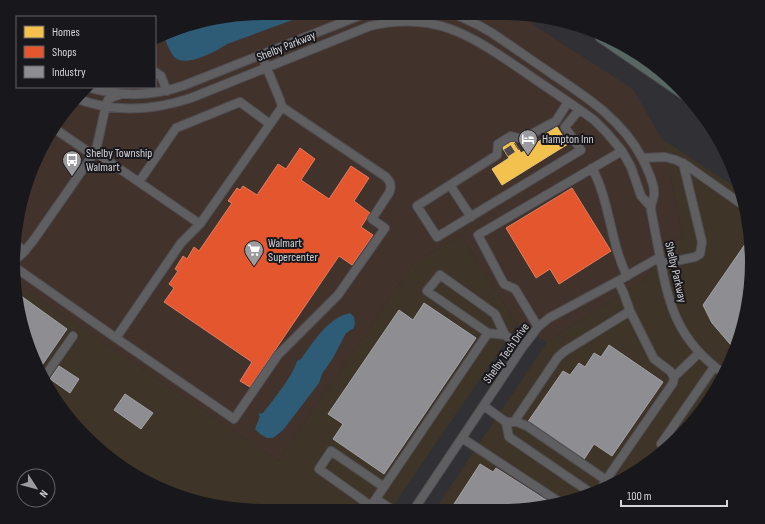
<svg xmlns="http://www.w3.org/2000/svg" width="765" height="524" font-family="'Sofia Sans Condensed',sans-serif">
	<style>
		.commercial { fill: #42322c }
		.industrial { fill: #3e3428 }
		.water { fill: #2e5c77 }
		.homes { fill: #f2c14e; stroke: #e9c677 }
		.shops { fill: #e4572e; stroke: #df7c61 }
		.industry { fill: #8d8d92; stroke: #a2a2a7 }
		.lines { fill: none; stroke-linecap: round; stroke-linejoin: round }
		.minor-tunnel { stroke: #49484d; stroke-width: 8; stroke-dasharray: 8 4; stroke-linecap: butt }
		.minor-casing { stroke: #4e4d51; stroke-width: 10 }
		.highway-casing { stroke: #4e4d51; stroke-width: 14 }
		.minor { stroke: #5f5e61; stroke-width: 8 }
		.highway { stroke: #576761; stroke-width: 12 }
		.labels { text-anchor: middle; stroke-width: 4; stroke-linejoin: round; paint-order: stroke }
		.street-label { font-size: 12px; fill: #d4d3d8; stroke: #18171b }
		.poi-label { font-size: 12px; fill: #d4d3d8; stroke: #18171b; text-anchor: start }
	</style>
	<rect width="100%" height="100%" fill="#313034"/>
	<path class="commercial" d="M 262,13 L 521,17 L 633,89 L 662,139 L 683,233 L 643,280 L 547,342 L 517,325 L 461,235 L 414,263 L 278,461 L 17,284 L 15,230 L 32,167 L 75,98 L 87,87 L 155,87 L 155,41 L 197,22 Z"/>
	<path class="industrial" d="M 662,139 L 738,189 L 752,262 L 733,357 L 679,438 L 613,485 L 551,506 L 436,508 L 547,342 L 643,280 L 683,233 Z
		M 461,235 L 517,325 L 391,509 L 262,511 L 167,492 L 86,438 L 39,372 L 18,310 L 17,284 L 278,461 L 414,263 Z"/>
	<path class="water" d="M 262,13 L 309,14 L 227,44 C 217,51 189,66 177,59 C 170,55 167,43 164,37 L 197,22 Z
		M 350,313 L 354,317 L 355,323 L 354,328 L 346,333 L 333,358 L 322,374 L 319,383 L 290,421 L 283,430 L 273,438 L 267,438 L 260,434 L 255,429 L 260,416 L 258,414 L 263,413 C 273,400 293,376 297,361 L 301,359 C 314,342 327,318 350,313 Z"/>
	<path class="homes" d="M 557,127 L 568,144 L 502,185 L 492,169 L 509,158 L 502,147 L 513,140 L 521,153 L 544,138 L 542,136 Z"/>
	<path class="shops" d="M 300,148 L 315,159 L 301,180 L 329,199 L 351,166 L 369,178 L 354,201 L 370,213 L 361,227 L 373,235 L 352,265 L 339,256 L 250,387 L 240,381 L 252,362 L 164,302 L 174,288 L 169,284 L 178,271 L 175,269 L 183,256 L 187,259 L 194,247 L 199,251 L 232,203 L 228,201 L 237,188 L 240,190 L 243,186 L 257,195 L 278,164 L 286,169 Z
		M 572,188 L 611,251 L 559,284 L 550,269 L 536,278 L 506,228 Z"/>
	<path class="industry" d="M 748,240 L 752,262 L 735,348 L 730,344 L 712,323 L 703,305 Z
		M 17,293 L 67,329 L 38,371 L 18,310 Z
		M 424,303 L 476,338 L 384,474 L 333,439 L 343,424 L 328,414 L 399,310 L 413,320 Z
		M 609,345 L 663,382 L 612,456 L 594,444 L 583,461 L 527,423 L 563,371 L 570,375 L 579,363 L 585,367 L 594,353 L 601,357 Z
		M 59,366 L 79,379 L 70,393 L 50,379 Z
		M 125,394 L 153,413 L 141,429 L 114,410 Z
		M 480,464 L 493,472 L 496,468 L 554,505 L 454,508 L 452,507 Z"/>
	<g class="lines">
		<path class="minor-tunnel" d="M 506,153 L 517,146"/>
		<defs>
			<path id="minor" d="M 459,16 L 480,26 L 492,33 C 513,47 534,62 555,76 C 588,98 623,121 642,158 C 646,166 654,183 654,192 C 655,198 650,203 651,210 C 654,226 657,241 660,257 C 668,307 680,342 723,373
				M 155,72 L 161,76 L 167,91
				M 87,87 C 120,97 152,97 185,85 L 361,15
				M 75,98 C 113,113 152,111 191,98 L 370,26 C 437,10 473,37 526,73 C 549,89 572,104 594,120 L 606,132 L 622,151 L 631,167 L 641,196 L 651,207
				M 568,102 L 556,121 L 522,139 L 511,136 L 498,144 L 497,155 L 417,206 L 437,237 L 581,150 L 565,127 L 579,110
				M 55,129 L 93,155
				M 95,152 L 200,224
				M 642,158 L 665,157 L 676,160 L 686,165 L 740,203
				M 592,168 C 610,201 610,242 627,276
				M 139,182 L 176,128 L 240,102 L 270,124
				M 450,185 L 471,217
				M 16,245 L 25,251
				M 16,259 L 22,254 L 33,241 L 95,152 C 99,142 105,104 108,100 C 111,97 116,96 119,95
				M 661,264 L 695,257 L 700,254 L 702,242 L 683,163
				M 16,268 L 116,338 L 181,243 L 200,224 L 282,107 L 280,100 L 261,54
				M 538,327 L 515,289 L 504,284 L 478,235 L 622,151
				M 505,335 L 495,314 L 440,275 L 427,291 L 488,333 L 505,335 L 522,348
				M 116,338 L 234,419 L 278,355 L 338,295 L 385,228 L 372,219 L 389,193 C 392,187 391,182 386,177 L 282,107
				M 674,377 L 699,353
				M 43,379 L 73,336
				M 484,406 L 506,422 L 517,422 L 527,426 L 606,480 L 601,489
				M 506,422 L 509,437 L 591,493
				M 514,422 L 558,357 L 565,351 L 630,311
				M 462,438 L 561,503
				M 667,447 L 661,444 L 714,367
				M 606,480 L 673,383 L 674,377 L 670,371 L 654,359 L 630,311 L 624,294 L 618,281
				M 384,487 L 331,451 L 319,469 L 371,506 L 488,333
				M 376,499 L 391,509
				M 415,508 L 522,348 L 538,327 L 549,318 L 618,281 L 660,257"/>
			<path id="highway" d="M 601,36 L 684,93"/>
		</defs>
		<use href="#minor" class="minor-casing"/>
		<use href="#highway" class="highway-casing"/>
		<use href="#minor" class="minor"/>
		<use href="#highway" class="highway"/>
	</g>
	<defs>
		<symbol id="hotel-pin" viewBox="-11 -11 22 30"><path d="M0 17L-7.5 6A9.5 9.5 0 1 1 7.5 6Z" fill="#9b9a9f" stroke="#18171b"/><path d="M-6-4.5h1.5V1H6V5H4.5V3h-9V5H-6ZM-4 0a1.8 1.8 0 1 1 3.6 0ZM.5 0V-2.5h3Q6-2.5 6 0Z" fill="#fff"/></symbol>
		<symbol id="bus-pin" viewBox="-11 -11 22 30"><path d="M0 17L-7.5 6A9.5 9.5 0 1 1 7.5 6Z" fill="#9b9a9f" stroke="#18171b"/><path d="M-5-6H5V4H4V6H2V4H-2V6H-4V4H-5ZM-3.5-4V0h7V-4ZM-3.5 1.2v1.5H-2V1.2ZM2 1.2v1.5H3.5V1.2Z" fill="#fff"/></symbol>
		<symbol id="supermarket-pin" viewBox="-11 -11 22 30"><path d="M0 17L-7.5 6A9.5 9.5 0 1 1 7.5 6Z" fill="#9b9a9f" stroke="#18171b"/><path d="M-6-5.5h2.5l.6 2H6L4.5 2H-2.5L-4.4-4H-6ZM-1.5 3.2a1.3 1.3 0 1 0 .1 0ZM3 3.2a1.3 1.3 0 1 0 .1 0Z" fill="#fff"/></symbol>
	</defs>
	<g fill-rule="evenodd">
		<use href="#hotel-pin" x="517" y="128" width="22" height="30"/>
		<use href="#bus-pin" x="61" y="149" width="22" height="30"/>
		<use href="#supermarket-pin" x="243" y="239" width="22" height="30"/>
	</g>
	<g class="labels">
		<g class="street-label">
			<text transform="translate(286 46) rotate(-22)" y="4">Shelby Parkway</text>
			<text transform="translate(676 272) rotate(77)" y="4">Shelby Parkway</text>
			<text transform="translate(506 353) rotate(-55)" y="4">Shelby Tech Drive</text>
		</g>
		<g class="poi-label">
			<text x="542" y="143">Hampton Inn</text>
			<text x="86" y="157">Shelby Township<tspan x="86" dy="14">Walmart</tspan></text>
			<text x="268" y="247">Walmart<tspan x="268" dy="14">Supercenter</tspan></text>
		</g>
	</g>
	<path d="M0 0H765V524H0ZM262 20H503A242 242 0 0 1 745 262V262A242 242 0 0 1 503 504H262A242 242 0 0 1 20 262V262A242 242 0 0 1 262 20Z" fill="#18171b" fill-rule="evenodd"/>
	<rect x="16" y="16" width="140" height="72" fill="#18171b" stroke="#636267"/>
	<rect x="24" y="26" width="20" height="12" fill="#f2c14e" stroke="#636267"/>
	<text x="52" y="36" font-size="12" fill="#d4d3d8">Homes</text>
	<rect x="24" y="46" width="20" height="12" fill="#e4572e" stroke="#636267"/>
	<text x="52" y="56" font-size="12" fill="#d4d3d8">Shops</text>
	<rect x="24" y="66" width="20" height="12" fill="#8d8d92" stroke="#636267"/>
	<text x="52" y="76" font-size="12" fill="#d4d3d8">Industry</text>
	<g transform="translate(36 488) rotate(126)"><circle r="19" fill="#18171b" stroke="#636267"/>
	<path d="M0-3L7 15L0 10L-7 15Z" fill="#9b9a9f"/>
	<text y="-6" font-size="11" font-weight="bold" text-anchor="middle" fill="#d4d3d8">N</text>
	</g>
	<path d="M621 500v6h106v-6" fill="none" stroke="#d4d3d8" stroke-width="2"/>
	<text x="627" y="500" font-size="12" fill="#d4d3d8" stroke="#18171b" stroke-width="3" paint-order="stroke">100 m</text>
</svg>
